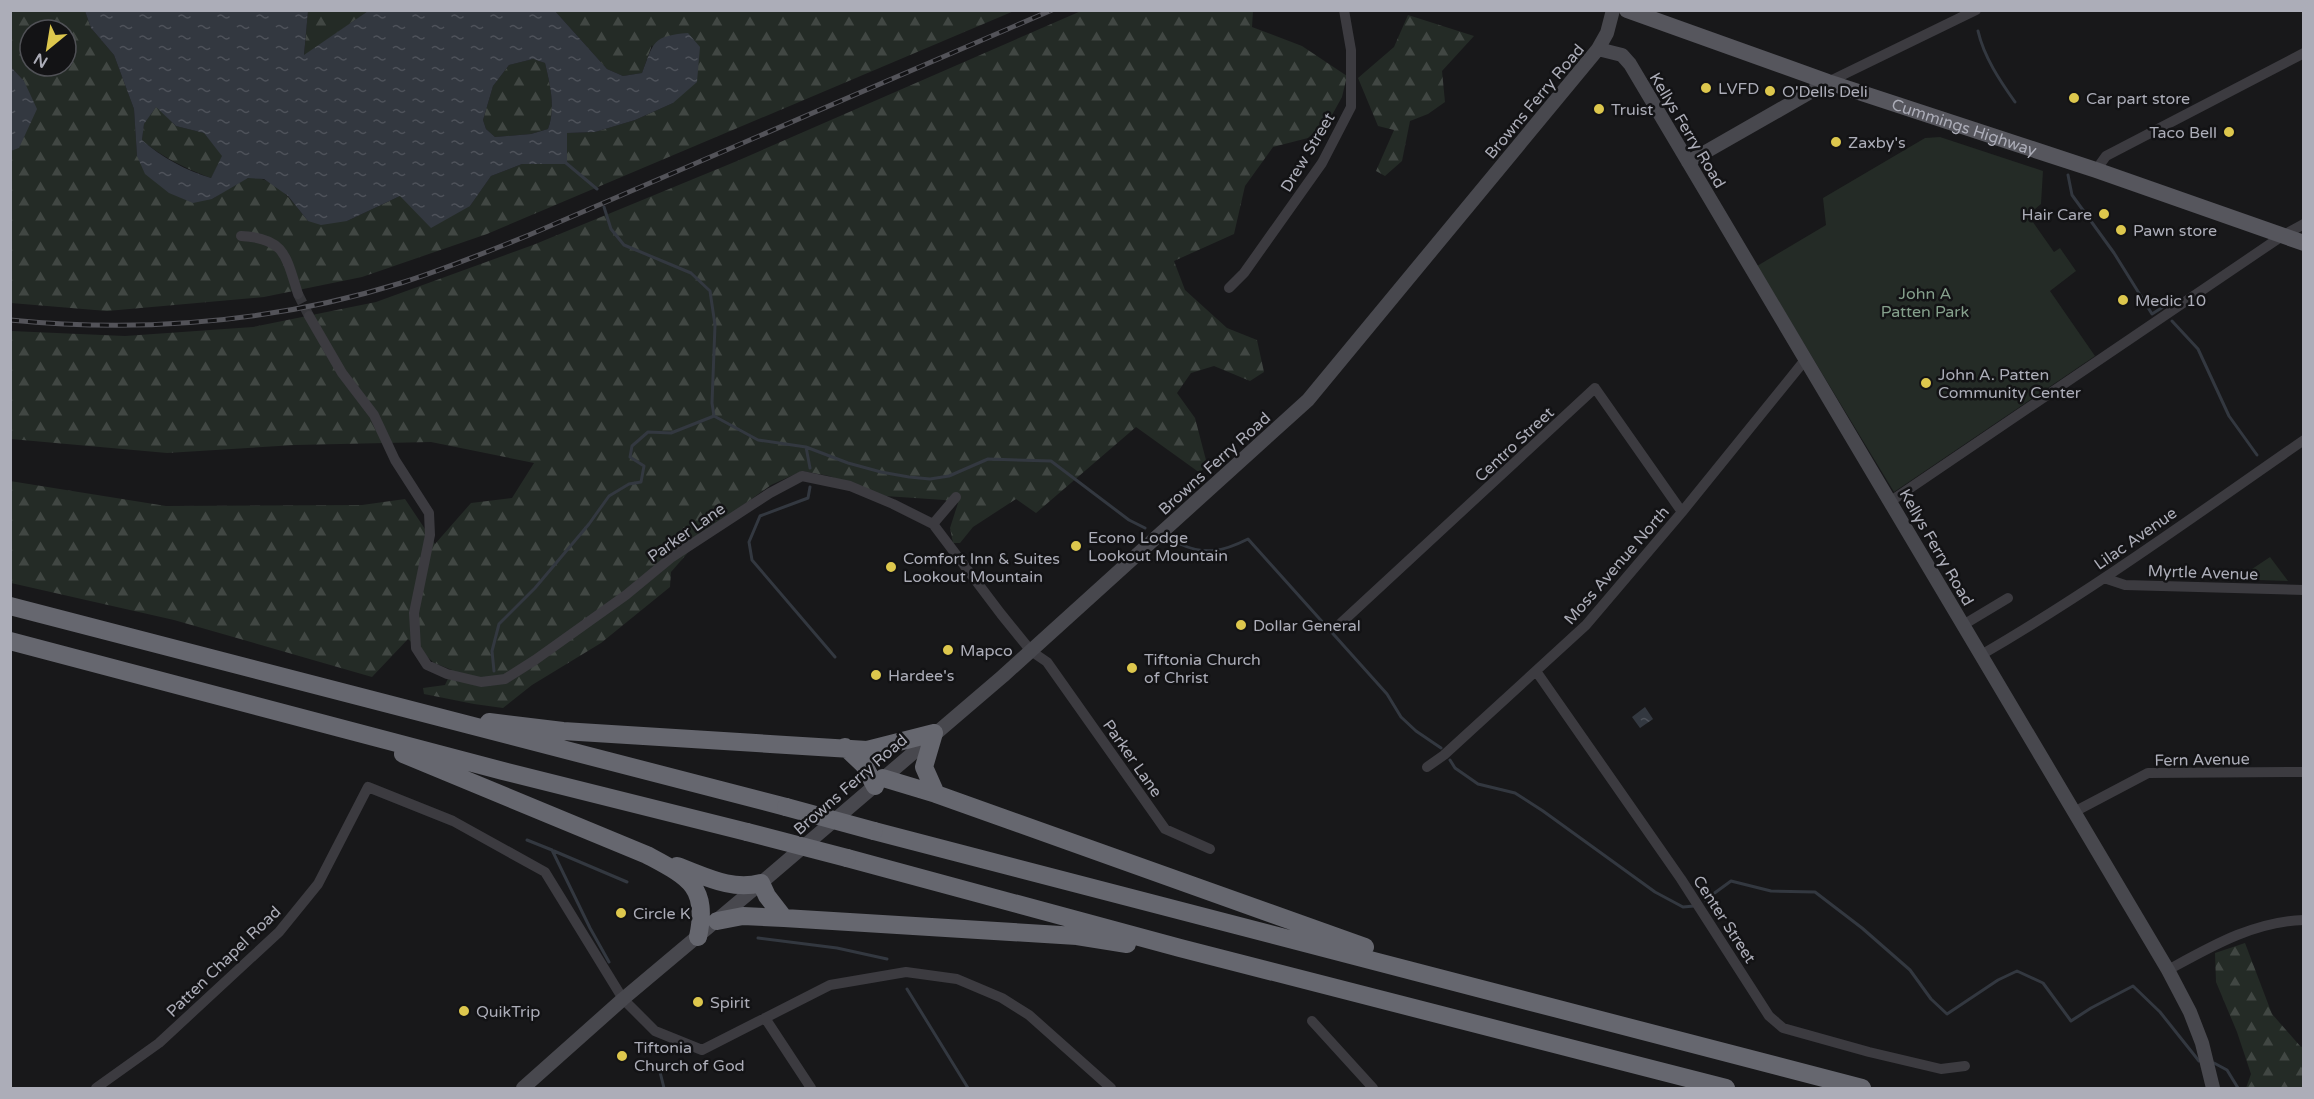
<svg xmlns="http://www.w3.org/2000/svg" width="2314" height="1099" font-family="'Varela Round',sans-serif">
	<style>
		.green { fill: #242b26 }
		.forest { fill: url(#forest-firs); fill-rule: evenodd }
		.water { fill: url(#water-ripples); fill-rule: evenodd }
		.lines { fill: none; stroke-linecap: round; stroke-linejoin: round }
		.stream { stroke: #333840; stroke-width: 3 }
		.street-tunnel { stroke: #36363a; stroke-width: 10; stroke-dasharray: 10 5; stroke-linecap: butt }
		.street { stroke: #3c3b40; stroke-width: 10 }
		.secondary { stroke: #48484e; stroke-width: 14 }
		.primary { stroke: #56565d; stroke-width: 16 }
		.highway { stroke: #66676f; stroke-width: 18 }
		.rail-casing { stroke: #535359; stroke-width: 5 }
		.rail { stroke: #131315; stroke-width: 3; stroke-dasharray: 9; stroke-linecap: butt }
		.highway-bridge { stroke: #66676f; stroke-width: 18 }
		.poi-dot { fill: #ddc74d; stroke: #131315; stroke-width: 2 }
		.labels { text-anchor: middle; stroke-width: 5; stroke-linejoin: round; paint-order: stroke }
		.poi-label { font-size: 16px; fill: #acadb8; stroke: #131315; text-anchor: start }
		.street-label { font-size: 16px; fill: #acadb8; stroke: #131315 }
		.park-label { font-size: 16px; fill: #85a08c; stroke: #131315 }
	</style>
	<defs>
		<pattern id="forest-firs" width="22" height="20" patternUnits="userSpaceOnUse" patternTransform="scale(1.5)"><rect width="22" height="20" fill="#242b26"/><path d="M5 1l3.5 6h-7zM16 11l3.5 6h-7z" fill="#414743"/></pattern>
		<pattern id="water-ripples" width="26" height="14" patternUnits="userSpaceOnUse" patternTransform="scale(1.5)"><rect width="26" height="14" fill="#333840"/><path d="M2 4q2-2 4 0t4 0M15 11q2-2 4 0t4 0" fill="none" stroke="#4e525a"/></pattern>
	</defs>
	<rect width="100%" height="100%" fill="#18181a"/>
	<path class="green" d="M 1940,137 L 2043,171 L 2041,204 L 2028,215 L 2054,252 L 2060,248 L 2076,271 L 2050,291 L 2095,356 L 1894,492 L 1757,266 L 1826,225 L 1823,198 L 1925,138 Z
		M 2270,557 L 2288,581 L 2258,580 L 2252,569 Z"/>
	<path class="forest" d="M 11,11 L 85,11 L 91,28 L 114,55 L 134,109 L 137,156 L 212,199 C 221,194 240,179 249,178 C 275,175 294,204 308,221 L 347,221 L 400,196 L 470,206 L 491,176 L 522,164 L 567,164 L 567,133 L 595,132 L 635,120 L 673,103 L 652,45 L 642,73 L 623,76 L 607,69 L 555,11 L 1014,11 L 487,234 L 362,277 L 264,297 L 107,311 L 11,303 L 10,151 L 19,148 L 24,81 L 11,67 ZM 30,30 L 66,30 L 66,66 L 30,66 Z
		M 308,11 L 368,11 L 304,56 Z
		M 1081,11 L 1253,11 L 1252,27 L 1302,46 L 1347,76 L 1342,97 L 1332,115 L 1308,138 L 1273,147 L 1245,186 L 1234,234 L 1174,261 L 1185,290 L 1227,328 L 1257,340 L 1264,372 L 1250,381 L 1214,366 L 1191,373 L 1177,393 L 1195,418 L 1207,464 L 1200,473 L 1136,427 L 1036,513 L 1016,499 L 973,527 L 960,543 L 953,543 L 950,528 L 958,503 L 944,500 L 885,496 L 829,476 L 802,471 L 771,485 L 706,532 L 671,572 L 670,587 L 601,643 L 532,685 L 503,708 L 474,704 L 424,694 L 423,688 L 445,685 L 452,670 L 434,663 L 408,639 L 372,677 L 174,620 L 11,583 L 10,481 L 166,506 L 362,505 L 405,499 L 435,544 L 471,503 L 512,498 L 534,463 L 431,442 L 295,445 L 167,453 L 11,439 L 11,331 L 125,336 L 253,327 L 376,302 L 533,245 L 737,161 Z
		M 1408,15 L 1474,36 L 1442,71 L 1445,102 L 1428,114 L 1410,121 L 1402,161 L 1385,176 L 1376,171 L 1394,130 L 1378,126 L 1358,78 L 1394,47 Z
		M 533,59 L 545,63 C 550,84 556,108 548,129 L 531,134 L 495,137 L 486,129 L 483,120 L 493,86 L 509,65 Z
		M 156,106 L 176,126 L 204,133 L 223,156 L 211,178 C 187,169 161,157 142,140 L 144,124 Z
		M 2245,943 L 2272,1014 L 2301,1047 L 2303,1046 L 2303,1088 L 2246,1088 L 2251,1074 L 2237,1032 L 2216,982 L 2215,953 Z"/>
	<path class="water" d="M 85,11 L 308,11 L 304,55 L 368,11 L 555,11 L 607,69 L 623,76 L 642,73 C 654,42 652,36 688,33 L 700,47 L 697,82 L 673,103 L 635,120 L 595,132 L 567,133 L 567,164 L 522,164 L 491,176 L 470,206 L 431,228 L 400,196 L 347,221 L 321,225 L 308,221 L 288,196 L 264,179 L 248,178 L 212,199 L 193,203 L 169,193 L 145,174 L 137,156 L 134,109 L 114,55 L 91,28 ZM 533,59 L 545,63 C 550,84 556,108 548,129 L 531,134 L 495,137 L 486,129 L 483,120 L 493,86 L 509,65 ZM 156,107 L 176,126 L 204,133 L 222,156 L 211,178 C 187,171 161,157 142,140 L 144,124 Z
		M 11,67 L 24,81 L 37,109 L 19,148 L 11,151 Z
		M 1645,707 L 1653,719 L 1640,728 L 1632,717 Z"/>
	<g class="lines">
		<path class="stream" d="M 1978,31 C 1984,57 2000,81 2015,102
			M 566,163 L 597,189
			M 2068,175 L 2072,195 L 2114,253 L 2152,314 L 2163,307
			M 604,207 L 611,229 L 624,245 L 691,273 L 710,291 L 715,325 L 712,403 L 714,416
			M 2172,321 L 2198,349 L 2229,416 L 2257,455
			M 806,447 L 810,468
			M 810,487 L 808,498 L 760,516 L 749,542 L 752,560 L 835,657
			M 1180,544 C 1206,556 1224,551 1248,539 L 1387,694 L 1401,717 L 1416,731 L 1441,748
			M 494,671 L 492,651 L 499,624 L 535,588 L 589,524 L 609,496 L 629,484 L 641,482 L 644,466 L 630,457 L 632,446 L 648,432 L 671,433 L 714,416 L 758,440 L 806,447 L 848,463 L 881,472 L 909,477 L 930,479 L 949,476 L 988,459 L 1051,461 L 1129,520 L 1145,528
			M 1450,760 L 1455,768 L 1478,784 L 1515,793 L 1543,811 L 1655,892 L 1683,907 L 1694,906
			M 527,840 L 552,850 L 590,928 L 609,962
			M 554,851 L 627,882
			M 1705,900 L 1731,881 L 1771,891 L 1815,892 L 1862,928 L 1910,970 L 1931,999 L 1947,1014 L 1998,980 L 2017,971 L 2043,983 L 2071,1021 L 2091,1008 L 2133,986 L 2160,1012 L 2199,1061
			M 758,938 L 837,948 L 887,959
			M 907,989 L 968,1088
			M 2214,1063 L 2227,1070 L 2238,1088
			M 659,1068 L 664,1088"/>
		<path class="street-tunnel" d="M 298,294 L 309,316"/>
		<path class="street" d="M 1828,82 L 1976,10
			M 2096,170 L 2106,156 L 2304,53
			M 241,236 C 285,238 286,256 298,294
			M 1229,288 L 1244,273 L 1322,163 L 1351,107 L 1351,50 L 1344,10
			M 309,316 L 342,373 L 374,415 L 395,460 L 429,513 L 430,535 L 414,613 L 416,648 L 427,665 L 447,674 L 481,682 L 505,679 L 535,660 L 626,595 L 672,557 L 770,493 L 802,476 L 850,486 L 893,504 L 933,524 L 1001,614 L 1031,651 L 1047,662 L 1165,829 L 1210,849
			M 1891,501 L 2282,236 L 2304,224
			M 933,524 L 956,497
			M 2104,578 L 2125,585 L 2304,590
			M 1341,623 L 1595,388 L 1682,512
			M 1963,625 L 2008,598
			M 1981,655 C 2093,590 2197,514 2304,440
			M 1536,671 L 1681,879 L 1769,1016 L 1783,1028 L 1869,1052 L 1941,1069 L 1965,1066
			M 1427,767 L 1444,755 L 1586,625 L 1682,512 L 1805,360
			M 2074,812 L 2148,773 L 2304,772
			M 2168,970 C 2210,947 2254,921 2304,920
			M 765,1018 L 811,1088
			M 1312,1021 L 1373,1088
			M 96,1088 L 159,1043 L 279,932 L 318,884 L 368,787 L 453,821 L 545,872 L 623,999 L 655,1031 L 702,1050 L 830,985 L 906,972 L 957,979 L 1002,998 L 1029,1015 L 1111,1088"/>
		<path class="secondary" d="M 1598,49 L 1622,55 L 1630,64 C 1810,366 1989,668 2168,970 L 2190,1012 L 2202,1043 L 2213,1088
			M 1688,162 L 1828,82
			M 523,1088 L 623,999 L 761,883 L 1003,676 L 1308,400 L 1598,49 L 1607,33 L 1613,10"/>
		<path class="primary" id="s1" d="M 1627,10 L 1828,82 L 2096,170 L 2304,243"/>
		<path class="highway" d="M 10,606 L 786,807
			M 10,641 L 503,771 L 747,832
			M 489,722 L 563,731 L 867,750 L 934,733
			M 934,733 L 924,767 L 936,794 L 1365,947
			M 845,747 L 864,765 L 875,786
			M 403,754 L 647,855 C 688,877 709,886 698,937
			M 883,778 L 936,794
			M 874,831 L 1862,1088
			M 847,858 L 1180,948 L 1726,1088
			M 677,866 C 705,876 731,891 761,883 L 767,896 L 784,918
			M 717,921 L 743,916 L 784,918 L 1077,936 L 1127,944"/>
		<defs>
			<path id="rail" d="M 10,320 C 142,333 275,322 401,283 C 445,269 487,252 529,235 L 1052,10"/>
		</defs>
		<use href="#rail" class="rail-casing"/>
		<use href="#rail" class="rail"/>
		<path class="highway-bridge" d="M 786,807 L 874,831
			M 747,832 L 847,858"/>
	</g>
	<g class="poi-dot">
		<circle cx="1706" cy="88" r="6"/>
		<circle cx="1770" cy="91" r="6"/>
		<circle cx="2074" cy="98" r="6"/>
		<circle cx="1599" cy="109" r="6"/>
		<circle cx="2229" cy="132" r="6"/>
		<circle cx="1836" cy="142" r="6"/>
		<circle cx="2104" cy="214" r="6"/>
		<circle cx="2121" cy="230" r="6"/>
		<circle cx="2123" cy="300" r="6"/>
		<circle cx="1926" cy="383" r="6"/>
		<circle cx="1076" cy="546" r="6"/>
		<circle cx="891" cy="567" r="6"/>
		<circle cx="1241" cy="625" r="6"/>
		<circle cx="948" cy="650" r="6"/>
		<circle cx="1132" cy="668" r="6"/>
		<circle cx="876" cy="675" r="6"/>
		<circle cx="621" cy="913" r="6"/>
		<circle cx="698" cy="1002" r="6"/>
		<circle cx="464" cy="1011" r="6"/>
		<circle cx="622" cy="1056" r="6"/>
	</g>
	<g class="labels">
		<g class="poi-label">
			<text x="1718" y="94">LVFD</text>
			<text x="1782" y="97">O'Dells Deli</text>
			<text x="2086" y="104">Car part store</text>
			<text x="1611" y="115">Truist</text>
			<text x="2217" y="138" text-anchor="end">Taco Bell</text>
			<text x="1848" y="148">Zaxby's</text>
			<text x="2092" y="220" text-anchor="end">Hair Care</text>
			<text x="2133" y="236">Pawn store</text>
			<text x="2135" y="306">Medic 10</text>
			<text x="1938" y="380">John A. Patten<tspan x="1938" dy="18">Community Center</tspan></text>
			<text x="1088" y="543">Econo Lodge<tspan x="1088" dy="18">Lookout Mountain</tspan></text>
			<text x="903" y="564">Comfort Inn &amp; Suites<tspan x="903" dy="18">Lookout Mountain</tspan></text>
			<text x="1253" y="631">Dollar General</text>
			<text x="960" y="656">Mapco</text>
			<text x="1144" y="665">Tiftonia Church<tspan x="1144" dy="18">of Christ</tspan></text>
			<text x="888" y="681">Hardee's</text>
			<text x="633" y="919">Circle K</text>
			<text x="710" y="1008">Spirit</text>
			<text x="476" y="1017">QuikTrip</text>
			<text x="634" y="1053">Tiftonia<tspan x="634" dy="18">Church of God</tspan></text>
		</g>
		<g class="street-label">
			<text transform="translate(1534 101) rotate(-50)" y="6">Browns Ferry Road</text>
			<text dy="6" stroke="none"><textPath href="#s1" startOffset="357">Cummings Highway</textPath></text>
			<text transform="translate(1688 130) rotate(59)" y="6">Kellys Ferry Road</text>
			<text transform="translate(1307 152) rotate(-59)" y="6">Drew Street</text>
			<text transform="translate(1514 444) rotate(-43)" y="6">Centro Street</text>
			<text transform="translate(1214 463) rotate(-42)" y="6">Browns Ferry Road</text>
			<text transform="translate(686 532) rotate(-35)" y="6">Parker Lane</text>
			<text transform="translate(2135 538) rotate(-35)" y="6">Lilac Avenue</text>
			<text transform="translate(1937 547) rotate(60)" y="6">Kellys Ferry Road</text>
			<text transform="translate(1616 565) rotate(-49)" y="6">Moss Avenue North</text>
			<text transform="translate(2203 572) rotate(2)" y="6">Myrtle Avenue</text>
			<text transform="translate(1133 758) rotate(55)" y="6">Parker Lane</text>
			<text transform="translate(2202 759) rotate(-1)" y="6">Fern Avenue</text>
			<text transform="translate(850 784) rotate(-41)" y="6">Browns Ferry Road</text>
			<text transform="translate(1725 919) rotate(57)" y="6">Center Street</text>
			<text transform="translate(223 961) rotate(-44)" y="6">Patten Chapel Road</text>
		</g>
		<g class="park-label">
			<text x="1925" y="299">John A<tspan x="1925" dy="18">Patten Park</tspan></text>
		</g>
	</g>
	<rect width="2314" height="1099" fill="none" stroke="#acadb8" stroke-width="24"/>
	<g transform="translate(48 48) rotate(210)"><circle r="28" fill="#131315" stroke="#505156" stroke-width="1.5"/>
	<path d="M0-4.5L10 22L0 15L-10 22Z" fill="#ddc74d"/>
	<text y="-9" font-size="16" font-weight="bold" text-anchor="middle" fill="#acadb8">N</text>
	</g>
</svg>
